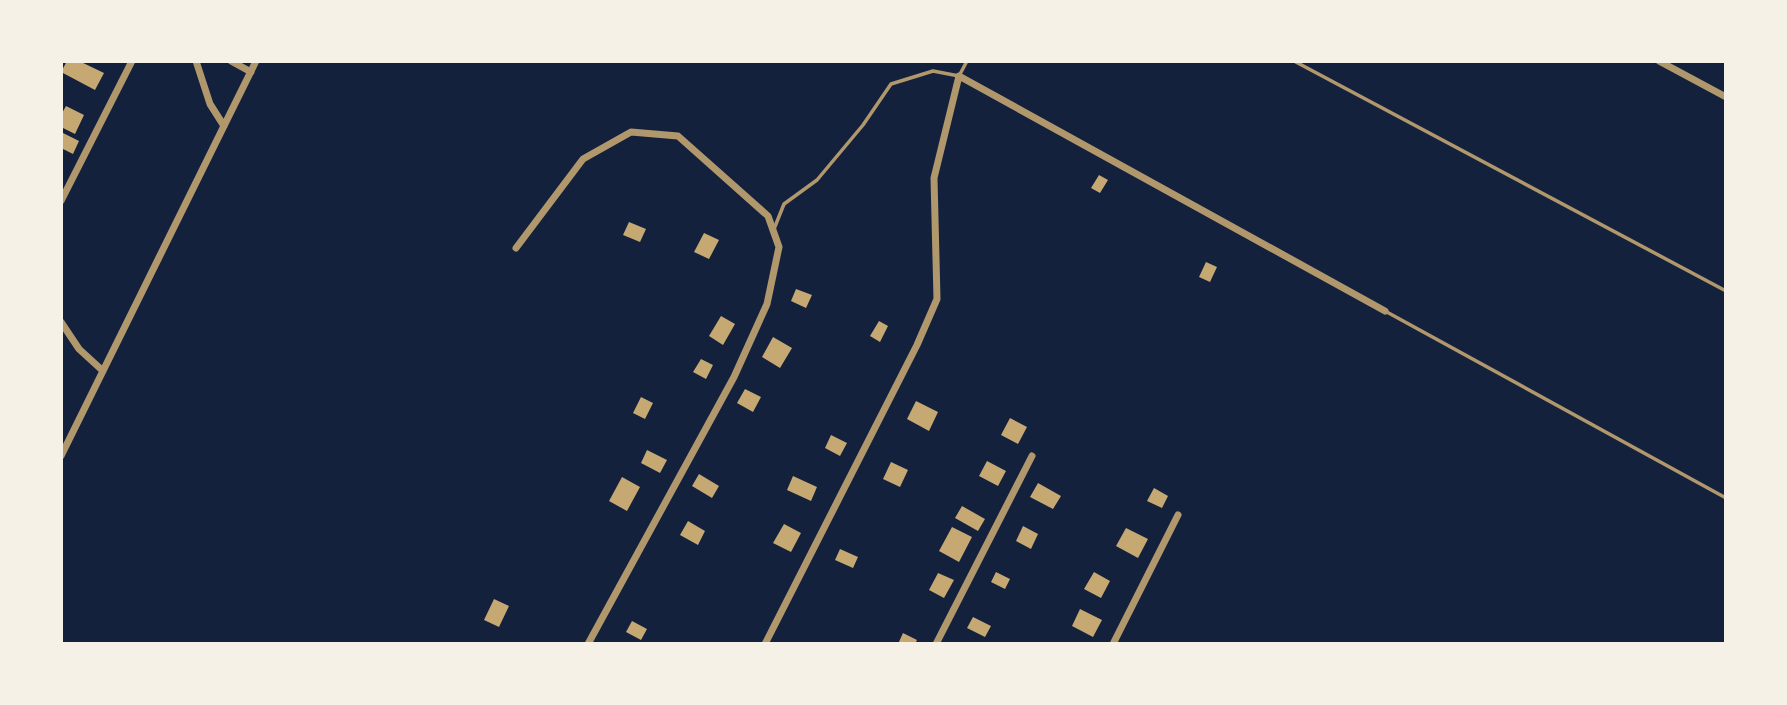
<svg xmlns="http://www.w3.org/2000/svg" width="1787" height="705" font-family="Lato,sans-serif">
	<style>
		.building { fill: #c6a872 }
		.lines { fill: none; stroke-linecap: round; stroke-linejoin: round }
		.service { stroke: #b1986c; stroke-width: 3.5 }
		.minor { stroke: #b1986c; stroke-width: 7 }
	</style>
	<rect width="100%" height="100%" fill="#14213d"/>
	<path class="building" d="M 67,61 L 79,61 L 104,73 L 95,90 L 61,72 Z
		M 66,106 L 84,115 L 75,134 L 61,127 L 61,115 Z
		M 61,132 L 79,141 L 73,154 L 61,148 Z
		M 1099,175 L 1108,180 L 1100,193 L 1091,188 Z
		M 629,222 L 646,229 L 640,242 L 623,235 Z
		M 704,233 L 719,240 L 709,259 L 694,252 Z
		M 1206,262 L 1217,267 L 1210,282 L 1199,277 Z
		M 796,289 L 812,295 L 806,308 L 791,301 Z
		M 721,316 L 735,324 L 723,345 L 709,336 Z
		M 879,321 L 888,326 L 880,342 L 870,336 Z
		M 773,337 L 792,348 L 780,368 L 762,357 Z
		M 701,359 L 713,365 L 706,379 L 693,372 Z
		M 745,389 L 761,397 L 753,412 L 737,403 Z
		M 641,397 L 653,403 L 645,419 L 633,413 Z
		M 916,401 L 938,412 L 929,431 L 907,419 Z
		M 1010,418 L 1027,427 L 1018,444 L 1001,435 Z
		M 831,435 L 847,443 L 840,456 L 825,448 Z
		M 647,450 L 667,460 L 660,473 L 641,463 Z
		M 987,461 L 1006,471 L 998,486 L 979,476 Z
		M 891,462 L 908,470 L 900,487 L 883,479 Z
		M 699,474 L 719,486 L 712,498 L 692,486 Z
		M 793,476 L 817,487 L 811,501 L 787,490 Z
		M 622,477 L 640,487 L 627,511 L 609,501 Z
		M 1038,483 L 1061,496 L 1053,509 L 1030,497 Z
		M 1154,488 L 1168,496 L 1162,508 L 1147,501 Z
		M 962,506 L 985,519 L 978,531 L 955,518 Z
		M 688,521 L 705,531 L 698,545 L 680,535 Z
		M 784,524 L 801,533 L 791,552 L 773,543 Z
		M 1023,526 L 1038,534 L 1031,549 L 1016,541 Z
		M 952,527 L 972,537 L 959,562 L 939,551 Z
		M 1126,528 L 1148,539 L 1138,558 L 1116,546 Z
		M 840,549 L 858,557 L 853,568 L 835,560 Z
		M 996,572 L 1010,579 L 1005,589 L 991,582 Z
		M 1094,572 L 1110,581 L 1101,598 L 1084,589 Z
		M 938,573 L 954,580 L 944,598 L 929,590 Z
		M 494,599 L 509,606 L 499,627 L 484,620 Z
		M 1080,609 L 1102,620 L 1093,637 L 1072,626 Z
		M 973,617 L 991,626 L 985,637 L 967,628 Z
		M 632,621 L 647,629 L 641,640 L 626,632 Z
		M 903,633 L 917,640 L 915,644 L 898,644 Z"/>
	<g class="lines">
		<path class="service" d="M 1294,61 L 1726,291
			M 774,229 L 784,204 L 817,180 L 863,125 L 891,84 L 933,71 L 959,76 L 967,61
			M 1385,311 L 1726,498"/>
		<path class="minor" d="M 196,61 L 210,104 L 224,126
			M 231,61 L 251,72
			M 1659,61 L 1726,97
			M 61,201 L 132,61
			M 516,248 L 583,159 L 631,132 L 678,136 L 768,216 L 779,247 L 767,304 L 734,377 L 588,644
			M 61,322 L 79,349 L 103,371
			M 61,456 L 256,61
			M 765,644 L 917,345 L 937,299 L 934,178 L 959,76 L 1385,311
			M 936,644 L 1032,456
			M 1113,644 L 1178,515"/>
	</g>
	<rect width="1787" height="705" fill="none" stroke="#f6f1e7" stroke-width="126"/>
</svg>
